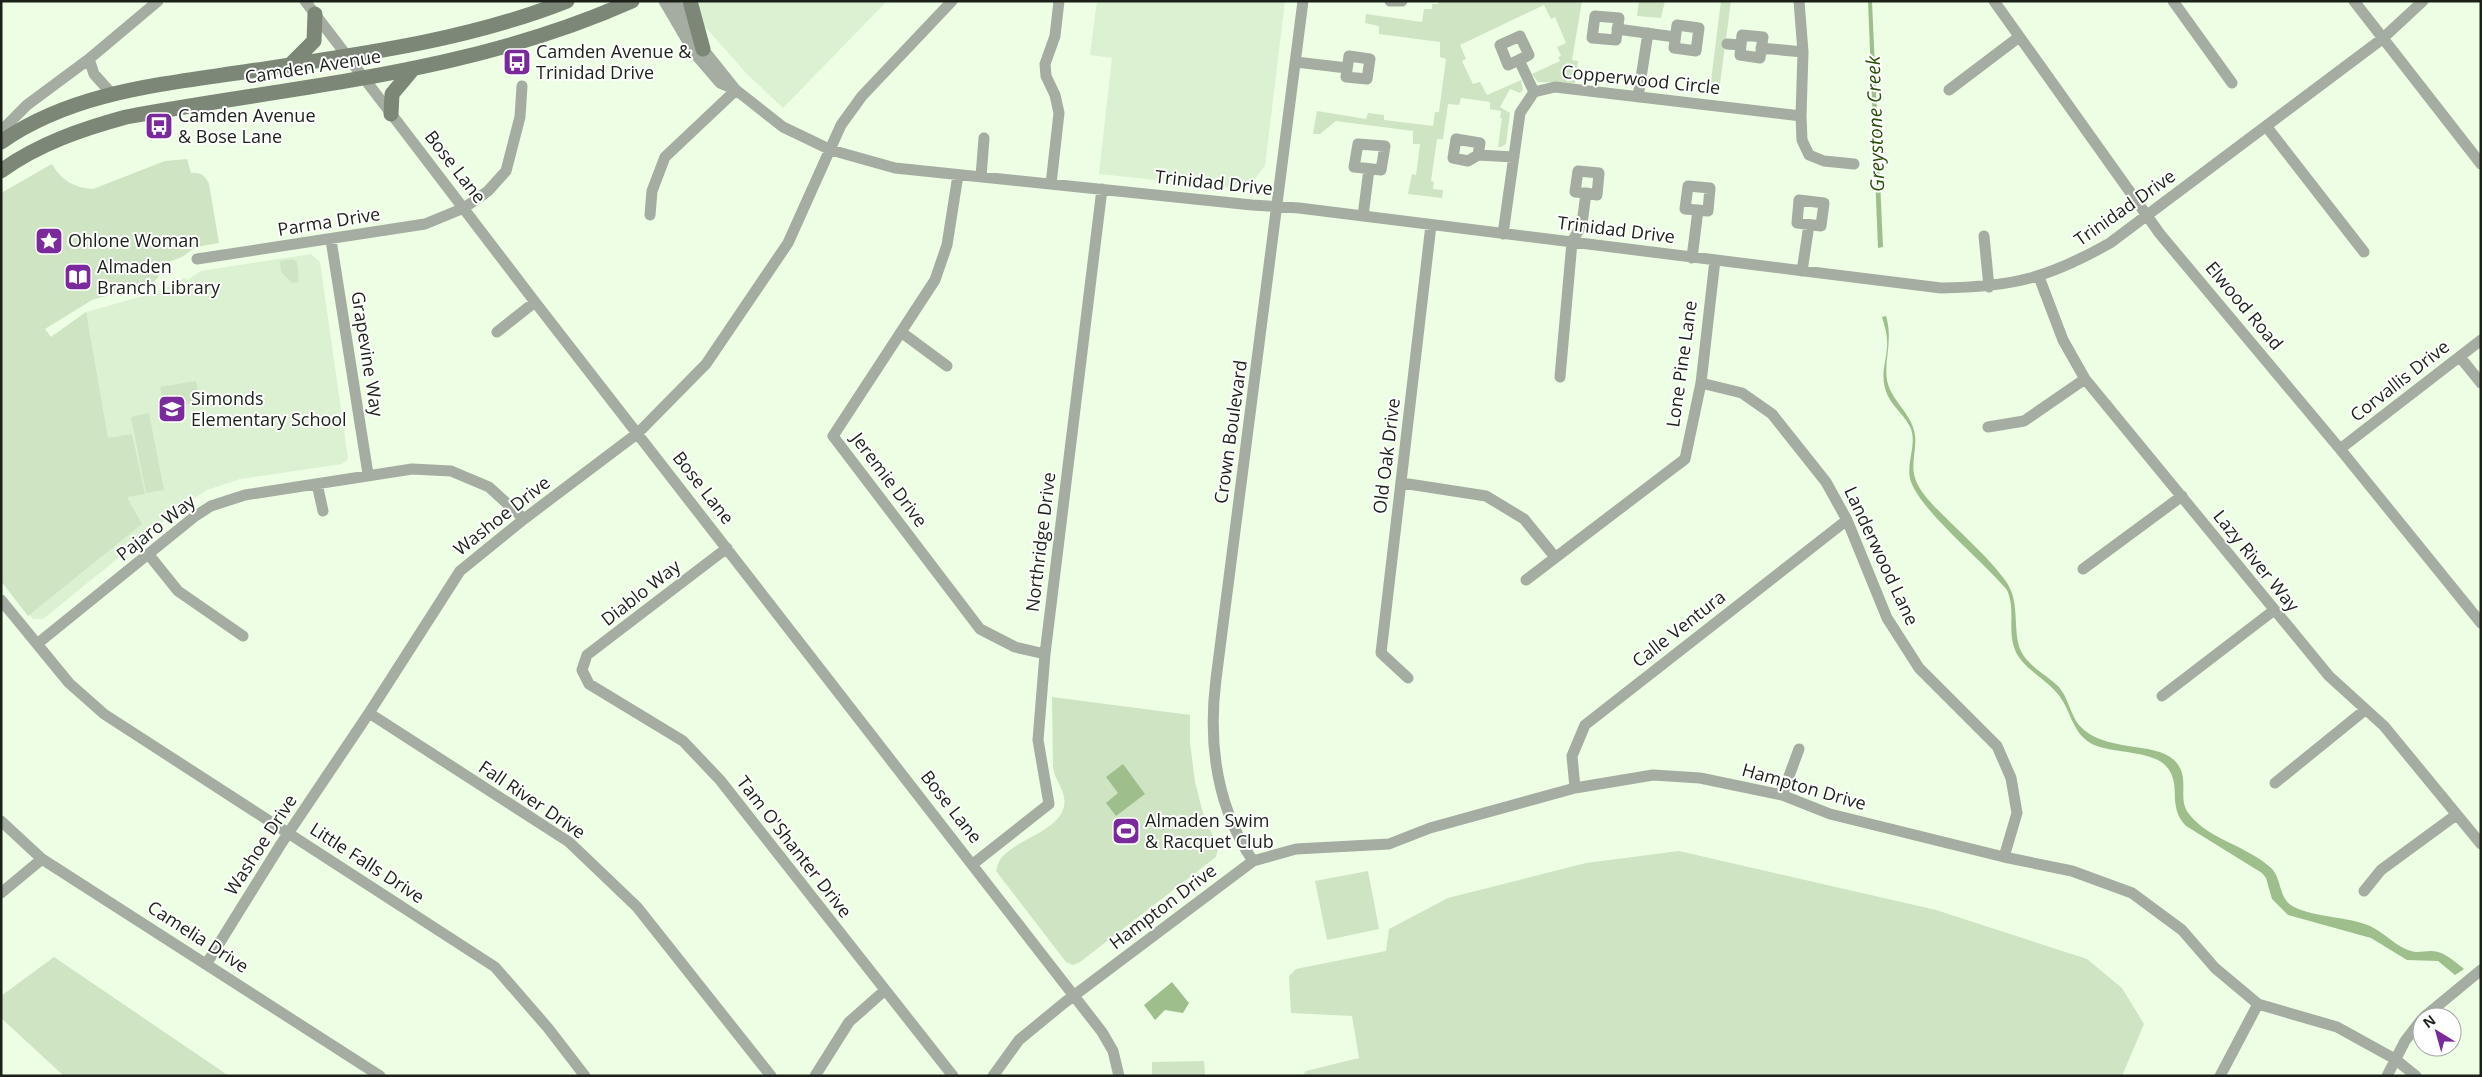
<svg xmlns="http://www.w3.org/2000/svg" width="2482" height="1077" font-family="'Open Sans',sans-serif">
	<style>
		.built { fill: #dcf1d1 }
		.green { fill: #cfe4c3 }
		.water { fill: #9ebf8c }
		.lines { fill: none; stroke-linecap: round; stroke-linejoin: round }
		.minor { stroke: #a5aca1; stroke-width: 11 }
		.secondary { stroke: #7d8778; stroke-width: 15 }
		.labels { text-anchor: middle; stroke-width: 4; stroke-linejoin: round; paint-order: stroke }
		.poi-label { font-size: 18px; fill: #1b2118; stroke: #fff; text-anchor: start }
		.street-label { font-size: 18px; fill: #1b2118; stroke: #fff }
		.water-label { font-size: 19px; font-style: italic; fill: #274f03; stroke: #fff }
	</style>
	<rect width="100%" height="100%" fill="#edfee4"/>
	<path class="built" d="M 694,1 L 887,1 L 783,108 L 747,74 L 699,20 Z
		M 1097,1 L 1285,1 L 1265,166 L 1253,181 L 1234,188 L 1099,174 L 1112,58 L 1090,55 Z
		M 311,254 L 320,262 L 348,459 L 342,464 L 240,479 L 207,490 L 185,504 L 43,619 L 33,619 L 1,581 L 51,337 L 86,312 L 158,292 L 184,278 L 187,280 L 201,271 Z"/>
	<path class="green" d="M 1439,1 L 1582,1 L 1572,60 L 1578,61 L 1575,83 L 1538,82 L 1532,74 L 1560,61 L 1558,57 L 1561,56 L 1557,47 L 1566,43 L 1555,17 L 1551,19 L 1544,5 L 1460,45 L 1466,59 L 1462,61 L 1473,84 L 1480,82 L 1487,95 L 1521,80 L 1523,90 L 1520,93 L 1510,89 L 1500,107 L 1510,113 L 1506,144 L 1501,147 L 1498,147 L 1502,118 L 1500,118 L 1501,111 L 1490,109 L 1490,102 L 1461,98 L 1459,105 L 1448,104 L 1443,139 L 1437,139 L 1431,181 L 1434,182 L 1433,189 L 1443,190 L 1442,198 L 1408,194 L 1412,174 L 1416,175 L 1420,144 L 1413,144 L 1413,131 L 1336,121 L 1320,134 L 1313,134 L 1317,111 L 1366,119 L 1368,113 L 1384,115 L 1384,120 L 1433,126 L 1435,112 L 1439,112 L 1446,59 L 1440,57 L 1440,42 L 1379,34 L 1379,26 L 1365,23 L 1366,14 L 1422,22 L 1424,9 L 1432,9 L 1432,4 L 1438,4 Z
		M 1639,1 L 1665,1 L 1661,18 L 1637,16 Z
		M 1721,1 L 1731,1 L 1719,91 L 1710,89 Z
		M 187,159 L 191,173 C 200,172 205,175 209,184 L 219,243 L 196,247 L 182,257 L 160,265 C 161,274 159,278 152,283 L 92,300 L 45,329 L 51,337 L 86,312 L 108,438 L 132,434 L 145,494 L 127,497 L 142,524 L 28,616 L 1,581 L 1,193 L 52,164 C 61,180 74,188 93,189 L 165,161 Z
		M 293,259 L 297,262 L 299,282 L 292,283 L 281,272 L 280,261 Z
		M 196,381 L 200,402 L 164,408 L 160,387 Z
		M 149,413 L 164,490 L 146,493 L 131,417 Z
		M 1052,697 L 1190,715 L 1190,743 L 1195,782 L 1203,813 L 1218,848 L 1216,857 L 1080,962 L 1073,965 L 1066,962 L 996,871 C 997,868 998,863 1000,860 C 1014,838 1070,830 1064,797 C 1062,786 1054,778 1053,767 Z
		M 1679,851 L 1936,910 L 2087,959 L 2122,988 L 2144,1024 L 2122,1076 L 1302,1076 L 1306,1071 L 1359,1058 L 1352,1016 L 1291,1013 L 1289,976 L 1296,969 L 1386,951 L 1389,929 L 1448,898 L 1586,863 Z
		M 1368,871 L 1379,929 L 1327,940 L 1315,881 Z
		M 54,957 L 229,1076 L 64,1076 L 1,1018 L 1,996 Z
		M 1204,1061 L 1205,1076 L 1152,1076 L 1152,1062 Z"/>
	<path class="water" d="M 1868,1 L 1872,1 L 1883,247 L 1878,248 Z
		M 1886,316 C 1894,343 1882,363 1888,384 C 1893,402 1912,414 1915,435 C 1917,451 1909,467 1917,483 C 1923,496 1935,507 1945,517 C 1965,537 1988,557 2005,580 C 2020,600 2013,623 2019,646 C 2024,664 2046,674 2059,687 C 2069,699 2070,714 2079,725 C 2103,753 2154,741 2174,760 C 2192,777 2176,798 2189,814 C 2208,839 2247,846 2270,867 C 2283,878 2277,898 2294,907 C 2317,918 2346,916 2370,926 C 2384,932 2396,947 2411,951 C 2417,953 2424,951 2430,951 C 2443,950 2454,961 2464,969 L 2455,975 L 2438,961 L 2407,960 L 2371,938 L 2288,915 L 2272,899 L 2266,878 L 2262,873 L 2186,826 C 2166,805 2183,785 2166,766 C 2153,751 2113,753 2094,745 C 2071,734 2072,710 2057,693 C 2044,677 2023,669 2015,650 C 2007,630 2016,610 2007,590 C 1983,561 1923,513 1911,482 C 1905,465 1917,446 1911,429 C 1905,414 1889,405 1885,388 C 1881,373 1886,362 1887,347 C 1888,336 1885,327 1882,317 Z
		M 1123,764 L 1145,794 L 1116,816 L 1106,803 L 1118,793 L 1106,777 Z
		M 1172,982 L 1189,1003 L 1183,1013 L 1165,1010 L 1155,1020 L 1144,1005 Z"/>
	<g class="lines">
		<path class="minor" d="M 305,1 L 535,302 L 1102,1032 L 1113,1051 L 1119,1076
			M 664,1 L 695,54 L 720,83 L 736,90 L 783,127 L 831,150 L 895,168 L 1252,205 L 1299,208 L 1941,288 C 2013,287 2048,278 2110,243 L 2382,39 L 2423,1
			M 675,1 L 703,49 L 735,89
			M 1390,1 L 1402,1
			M 1994,1 L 2160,234 L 2340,449 L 2481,623
			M 2173,1 L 2232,83
			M 2354,1 L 2481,164
			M 1595,16 L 1619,18 L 1616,40 L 1592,38 Z
			M 1677,25 L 1699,28 L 1696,51 L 1674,48 Z
			M 1617,29 L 1675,37
			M 1742,35 L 1763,37 L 1760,58 L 1740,55 Z
			M 1727,44 L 1741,45
			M 1761,48 L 1803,52
			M 1349,56 L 1370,59 L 1367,79 L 1346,77 Z
			M 89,59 L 94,74 L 111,93
			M 1519,60 L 1508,65 L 1500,45 L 1520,36 L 1529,55 L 1519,60 L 1534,92
			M 1296,62 L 1347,68
			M 1949,90 L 2019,37
			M 1638,97 L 1648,33
			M 1801,116 L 1802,140 L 1809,155 L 1824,161 L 1854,164
			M 2266,126 L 2364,252
			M 1,131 L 27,105 L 89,59 L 158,1
			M 1358,144 L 1385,146 L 1381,170 L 1354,167 Z
			M 1478,155 L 1480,143 L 1456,139 L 1453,158 L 1468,161 L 1478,155 L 1514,157
			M 958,175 L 947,245 L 935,280 L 833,436 L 980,629 L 1015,647 L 1045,654
			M 981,177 L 984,138
			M 1051,184 L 1059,113 L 1055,95 L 1046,76 L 1045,64 L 1055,36 L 1059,1
			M 1688,186 L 1710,188 L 1708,211 L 1685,209 Z
			M 1799,200 L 1824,203 L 1821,226 L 1797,223 Z
			M 650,215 L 652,191 L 665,157 L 736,90
			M 1363,216 L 1369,169
			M 1503,234 L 1520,113 L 1534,92 L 1555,87 L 1801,116 L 1803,52 L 1799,1
			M 1984,236 L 1989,287
			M 331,240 L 368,474
			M 1692,258 L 1698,210
			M 197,259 L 425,224 L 464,208 L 488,191 L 506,171 L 520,117 L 522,86
			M 1802,271 L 1809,225
			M 2039,277 L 2063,340 L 2085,379 L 2329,676 L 2384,726 L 2481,844
			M 497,332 L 535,302
			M 901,332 L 947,366
			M 2460,357 L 2481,383
			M 1560,377 L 1572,242 L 1582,224 L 1586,193 L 1575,192 L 1578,171 L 1599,173 L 1597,195 L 1586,193
			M 1701,383 L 1742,393 L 1772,414 L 1826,482 L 1847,520 L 1887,618 L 1919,668 L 1997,746 L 2011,778 L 2017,813 L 2004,857
			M 1988,427 L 2024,421 L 2085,379
			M 2340,449 L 2481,340
			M 1402,483 L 1486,496 L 1524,519 L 1555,557
			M 317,484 L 323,511
			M 727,548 L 587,655 L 582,670 L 589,684 L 683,741 L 720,780 L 953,1076
			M 149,555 L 178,591 L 243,636
			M 2083,569 L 2182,496
			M 1526,580 L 1685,459 L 1701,383 L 1715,260
			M 1,600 L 69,683 L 104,714 L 495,967 L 548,1028 L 585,1076
			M 37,644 L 194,517 L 211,506 L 245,495 L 412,469 L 451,471 L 489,487 L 524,519
			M 1408,678 L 1381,653 L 1431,225
			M 2162,696 L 2273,611
			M 369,713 L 569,842 L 637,907 L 771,1076
			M 2275,783 L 2365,710
			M 1575,788 L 1572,756 L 1585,725 L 1847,520
			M 1782,795 L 1799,749
			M 1,821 L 42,859 L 380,1076
			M 1253,861 C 1216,806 1208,743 1216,679 L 1303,1
			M 973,864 L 1049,804 L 1038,740 L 1045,654 L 1102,189
			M 2364,891 L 2381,870 L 2456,815
			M 1,893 L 42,859
			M 207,963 L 281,844 L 369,713 L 460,571 L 524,519 L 638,433 L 706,364 L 788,243 L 841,125 L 862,96 L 952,1
			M 2424,1017 L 2481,970
			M 815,1076 L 849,1022 L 884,991
			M 993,1076 L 1019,1040 L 1064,1003 L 1253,861 L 1296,849 L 1389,844 L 1430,828 L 1575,788 L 1653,775 L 1700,778 L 1782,795 L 1830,814 L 2004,857 L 2072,871 L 2132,893 L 2182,930 L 2215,968 L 2258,1004 L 2337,1027 L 2395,1059 L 2416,1076
			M 2220,1076 L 2258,1004
			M 2387,1076 L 2405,1041 L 2422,1019"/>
		<path class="secondary" d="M 690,1 L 703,49
			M 290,65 L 314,41 L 315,14
			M 391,114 L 392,94 L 413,69
			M 1,142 C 74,91 165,84 250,71 C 356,55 466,41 567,1
			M 1,171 C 38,144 82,129 126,117 C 299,85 469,74 632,1"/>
	</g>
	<defs>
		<symbol id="bus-square" viewBox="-11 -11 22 22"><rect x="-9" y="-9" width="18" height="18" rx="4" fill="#7a2a9b" stroke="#fff"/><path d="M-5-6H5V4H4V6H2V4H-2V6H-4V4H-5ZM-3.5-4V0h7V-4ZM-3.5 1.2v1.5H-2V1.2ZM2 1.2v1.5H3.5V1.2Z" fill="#fff"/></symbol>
		<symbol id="sight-square" viewBox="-11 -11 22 22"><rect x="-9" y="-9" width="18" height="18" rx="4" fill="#7a2a9b" stroke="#fff"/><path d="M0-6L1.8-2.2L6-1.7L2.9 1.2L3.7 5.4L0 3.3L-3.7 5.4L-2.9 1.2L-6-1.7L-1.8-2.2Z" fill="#fff"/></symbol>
		<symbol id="library-square" viewBox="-11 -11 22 22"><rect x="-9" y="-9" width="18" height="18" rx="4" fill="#7a2a9b" stroke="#fff"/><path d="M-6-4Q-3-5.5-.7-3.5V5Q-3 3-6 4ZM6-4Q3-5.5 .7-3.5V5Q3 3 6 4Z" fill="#fff"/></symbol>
		<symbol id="school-square" viewBox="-11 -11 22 22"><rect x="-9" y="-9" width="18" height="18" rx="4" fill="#7a2a9b" stroke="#fff"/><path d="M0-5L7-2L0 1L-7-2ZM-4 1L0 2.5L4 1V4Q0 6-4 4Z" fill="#fff"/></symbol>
		<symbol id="stadium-square" viewBox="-11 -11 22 22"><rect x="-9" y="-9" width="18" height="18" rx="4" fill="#7a2a9b" stroke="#fff"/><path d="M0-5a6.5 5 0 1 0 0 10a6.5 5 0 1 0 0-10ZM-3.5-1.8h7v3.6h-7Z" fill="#fff"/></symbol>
	</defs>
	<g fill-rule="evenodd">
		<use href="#bus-square" x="501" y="46" width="32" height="32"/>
		<use href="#bus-square" x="143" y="110" width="32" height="32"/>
		<use href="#sight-square" x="33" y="225" width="32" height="32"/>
		<use href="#library-square" x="62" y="261" width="32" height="32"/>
		<use href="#school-square" x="156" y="393" width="32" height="32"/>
		<use href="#stadium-square" x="1110" y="815" width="32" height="32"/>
	</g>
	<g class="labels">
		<g class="poi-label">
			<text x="536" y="58">Camden Avenue &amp;<tspan x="536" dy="21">Trinidad Drive</tspan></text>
			<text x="178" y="122">Camden Avenue<tspan x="178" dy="21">&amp; Bose Lane</tspan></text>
			<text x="68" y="247">Ohlone Woman</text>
			<text x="97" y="273">Almaden<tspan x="97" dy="21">Branch Library</tspan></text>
			<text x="191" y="405">Simonds<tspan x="191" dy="21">Elementary School</tspan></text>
			<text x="1145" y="827">Almaden Swim<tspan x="1145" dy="21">&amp; Racquet Club</tspan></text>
		</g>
		<g class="street-label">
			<text transform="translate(313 67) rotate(-9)" y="6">Camden Avenue</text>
			<text transform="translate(1641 80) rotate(6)" y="6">Copperwood Circle</text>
			<text transform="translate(455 167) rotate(52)" y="6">Bose Lane</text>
			<text transform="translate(1214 183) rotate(6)" y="6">Trinidad Drive</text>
			<text transform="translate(2125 208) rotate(-35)" y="6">Trinidad Drive</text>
			<text transform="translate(329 222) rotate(-9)" y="6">Parma Drive</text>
			<text transform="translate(1616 230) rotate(7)" y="6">Trinidad Drive</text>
			<text transform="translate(2244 306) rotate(50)" y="6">Elwood Road</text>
			<text transform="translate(367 354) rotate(81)" y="6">Grapevine Way</text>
			<text transform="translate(1682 364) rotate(-82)" y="6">Lone Pine Lane</text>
			<text transform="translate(2400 381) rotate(-38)" y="6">Corvallis Drive</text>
			<text transform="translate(1231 432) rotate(-82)" y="6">Crown Boulevard</text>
			<text transform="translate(1387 456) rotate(-83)" y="6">Old Oak Drive</text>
			<text transform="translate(889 480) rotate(53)" y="6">Jeremie Drive</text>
			<text transform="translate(703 488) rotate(52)" y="6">Bose Lane</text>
			<text transform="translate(502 516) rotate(-38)" y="6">Washoe Drive</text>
			<text transform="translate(156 528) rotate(-38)" y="6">Pajaro Way</text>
			<text transform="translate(1041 542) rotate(-83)" y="6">Northridge Drive</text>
			<text transform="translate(1881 556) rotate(65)" y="6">Landerwood Lane</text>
			<text transform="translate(2256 561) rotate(51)" y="6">Lazy River Way</text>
			<text transform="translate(641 593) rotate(-38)" y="6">Diablo Way</text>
			<text transform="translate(1679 629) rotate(-38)" y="6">Calle Ventura</text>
			<text transform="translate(1804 787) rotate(16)" y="6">Hampton Drive</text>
			<text transform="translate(532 800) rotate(34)" y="6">Fall River Drive</text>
			<text transform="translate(951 807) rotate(52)" y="6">Bose Lane</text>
			<text transform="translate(261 845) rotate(-57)" y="6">Washoe Drive</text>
			<text transform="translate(794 847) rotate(52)" y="6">Tam O'Shanter Drive</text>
			<text transform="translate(367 863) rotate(33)" y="6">Little Falls Drive</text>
			<text transform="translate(1163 907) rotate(-37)" y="6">Hampton Drive</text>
			<text transform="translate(198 937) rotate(33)" y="6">Camelia Drive</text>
		</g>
		<g class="water-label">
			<text transform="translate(1875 124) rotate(-92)" y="7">Greystone Creek</text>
		</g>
	</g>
	<rect width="2482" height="1077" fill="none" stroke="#1b2118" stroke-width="5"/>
	<g transform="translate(2437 1032) rotate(323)"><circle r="24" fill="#ffffff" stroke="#a4a6a3"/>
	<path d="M0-4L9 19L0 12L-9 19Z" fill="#7a2a9b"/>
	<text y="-8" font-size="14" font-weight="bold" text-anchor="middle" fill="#1b2118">N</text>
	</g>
</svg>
